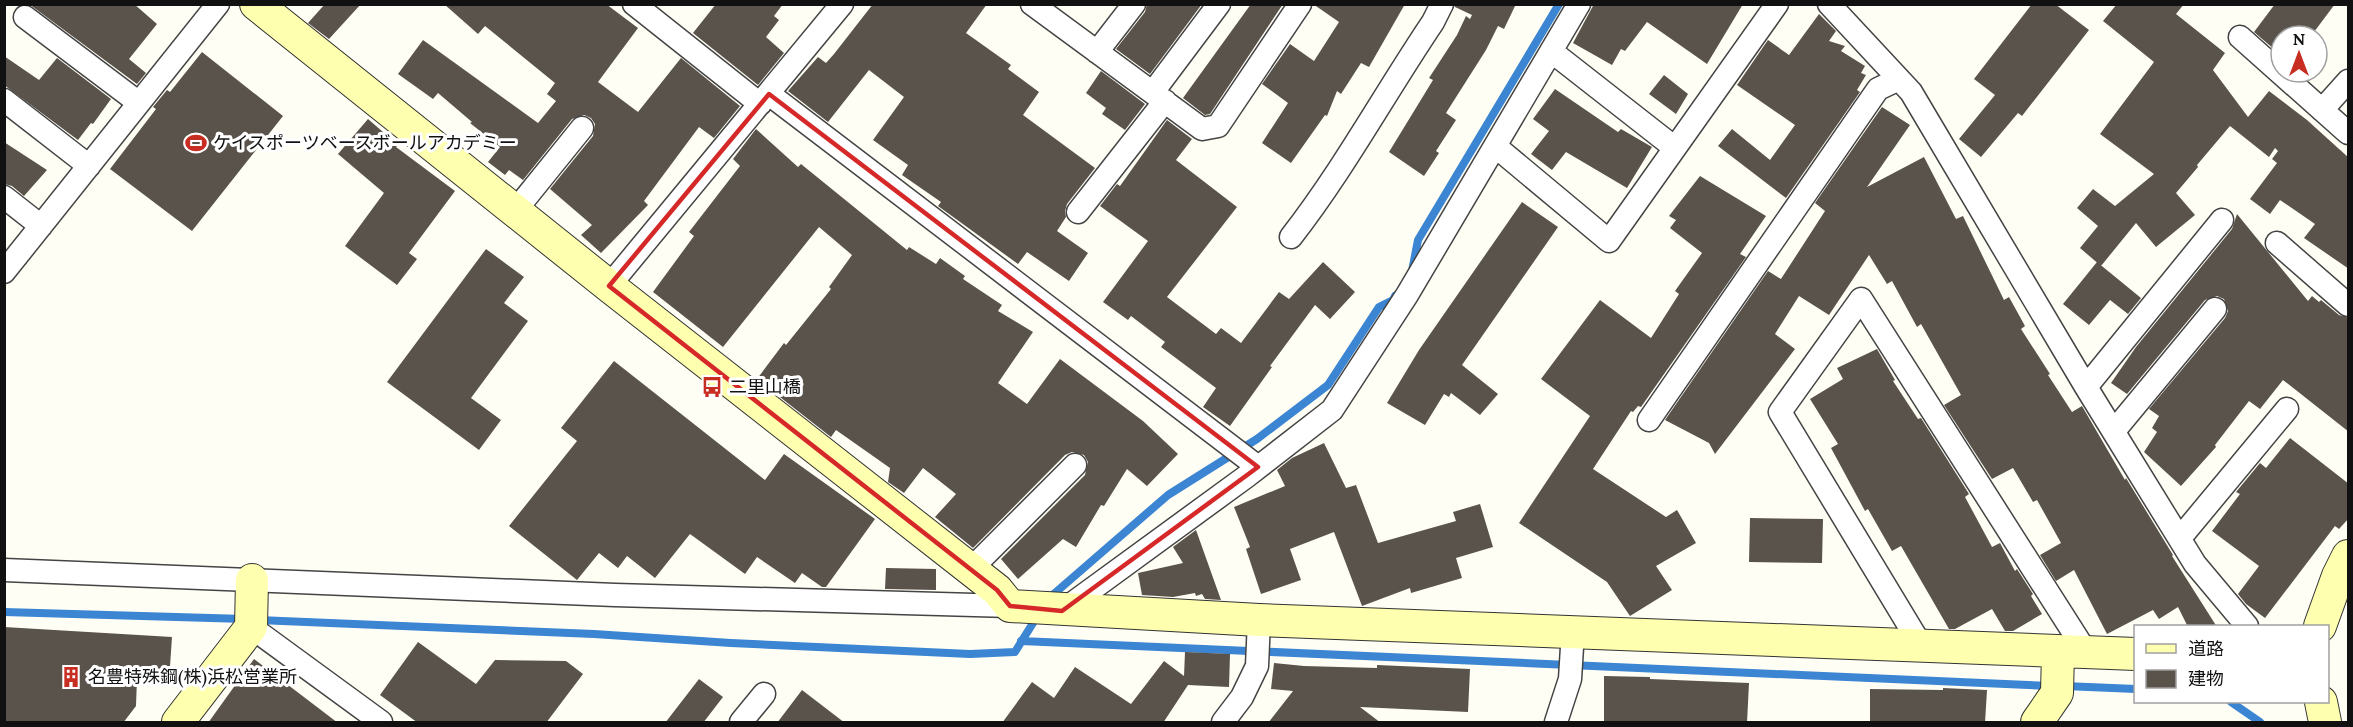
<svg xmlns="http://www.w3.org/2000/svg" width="2353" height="727" font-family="Lora,'Noto Sans JP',serif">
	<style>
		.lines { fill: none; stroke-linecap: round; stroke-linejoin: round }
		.stream { stroke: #3b85d3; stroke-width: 8 }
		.building { fill: #5a534c }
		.street-casing { stroke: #444; stroke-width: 25 }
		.secondary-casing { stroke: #333; stroke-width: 34 }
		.street { stroke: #fff; stroke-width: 22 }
		.secondary { stroke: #ffffb0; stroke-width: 32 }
		.marked { fill: none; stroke: #d62828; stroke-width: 4.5; stroke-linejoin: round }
		.labels { text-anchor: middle; stroke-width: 6; stroke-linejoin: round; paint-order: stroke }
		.poi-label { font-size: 18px; fill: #111; stroke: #fff; text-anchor: start }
	</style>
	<rect width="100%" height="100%" fill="#fffef5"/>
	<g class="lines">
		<path class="stream" d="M 1412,271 L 1418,240 L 1559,4
			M 1048,599 L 1168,495 L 1257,439 L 1328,385 L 1379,307 L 1393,300 L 1395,296
			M 4,612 L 245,619
			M 258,620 L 594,634 L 731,643 L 970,654 L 1015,652 L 1038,615
			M 1021,641 L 2051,686
			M 2064,686 L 2136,689
			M 2231,702 L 2260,722"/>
	</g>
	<path class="building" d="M 29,4 L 134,4 L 157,24 L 129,59 L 146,73 L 137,84 Z
		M 325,4 L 361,4 L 329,39 L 308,23 Z
		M 444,4 L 606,4 L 638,28 L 598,82 L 638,112 L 681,58 L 740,106 L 714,138 L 699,127 L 644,201 L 648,205 L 601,253 L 581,235 L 592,225 L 550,189 L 593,136 L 595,124 L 591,118 L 584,115 L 572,119 L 523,180 L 509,170 L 505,175 L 488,162 L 500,147 L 470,123 L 472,122 L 438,93 L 433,99 L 398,74 L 423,40 L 538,123 L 556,101 L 547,94 L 555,83 L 485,26 L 478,34 Z
		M 716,4 L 783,4 L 774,16 L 779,20 L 766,37 L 784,53 L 758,85 L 693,33 Z
		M 873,4 L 987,4 L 966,33 L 1011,65 L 1008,69 L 1039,92 L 1023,115 L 1095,168 L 1067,204 L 1065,211 L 1066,217 L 1057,231 L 1088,253 L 1069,281 L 1027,252 L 1018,264 L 938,206 L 941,202 L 902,175 L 908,165 L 873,140 L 904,97 L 869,70 L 828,122 L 788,91 L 818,57 L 826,63 L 834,54 Z
		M 1147,4 L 1202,4 L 1150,74 L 1116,49 L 1145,12 Z
		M 1251,4 L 1283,4 L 1210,114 L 1205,115 L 1183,98 Z
		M 1313,4 L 1405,4 L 1369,67 L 1361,63 L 1341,94 L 1337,91 L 1327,116 L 1325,115 L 1291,163 L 1262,143 L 1288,103 L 1262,84 L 1290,44 L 1314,61 L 1339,22 Z
		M 1455,4 L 1516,4 L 1504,29 L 1498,26 L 1486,50 L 1446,113 L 1456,120 L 1436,151 L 1439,153 L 1424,176 L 1389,152 L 1433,80 L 1429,78 L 1457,35 L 1466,16 L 1470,19 L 1472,15 L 1455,7 Z
		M 1594,4 L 1743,4 L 1707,64 L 1647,22 L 1625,51 L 1621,49 L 1612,65 L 1573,43 Z
		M 2032,4 L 2055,4 L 2089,30 L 2022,116 L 2018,113 L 1981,157 L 1959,139 L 1995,95 L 1974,79 Z
		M 2117,4 L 2184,4 L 2176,14 L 2225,53 L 2213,70 L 2248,117 L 2269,91 L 2307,120 L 2349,158 L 2349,269 L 2304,238 L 2315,224 L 2280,200 L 2270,214 L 2250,199 L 2277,163 L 2272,159 L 2278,151 L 2275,148 L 2269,157 L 2230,126 L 2197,165 L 2198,167 L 2176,193 L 2195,215 L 2156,247 L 2136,223 L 2101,266 L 2080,248 L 2098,226 L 2077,208 L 2093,189 L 2115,206 L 2154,174 L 2100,134 L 2154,62 L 2103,21 Z
		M 2275,4 L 2335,4 L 2311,36 L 2281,36 L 2281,55 L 2254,32 Z
		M 1819,14 L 1836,31 L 1829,41 L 1845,46 L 1841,51 L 1865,66 L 1861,73 L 1866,75 L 1857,90 L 1860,92 L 1786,198 L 1718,146 L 1732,129 L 1770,160 L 1795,125 L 1737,85 L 1768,40 L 1789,55 Z
		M 202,52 L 283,116 L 192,231 L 110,169 L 156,109 L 153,107 L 167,90 L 170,92 Z
		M 4,56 L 39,80 L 57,58 L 111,99 L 93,124 L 91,123 L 78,140 L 4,85 Z
		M 1101,71 L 1145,104 L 1125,130 L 1102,114 L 1106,108 L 1086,93 Z
		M 1664,75 L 1688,94 L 1676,114 L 1649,94 Z
		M 1555,89 L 1618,132 L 1621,129 L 1652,147 L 1627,188 L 1566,152 L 1552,170 L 1531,154 L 1549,131 L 1533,119 Z
		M 1882,107 L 1910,125 L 1867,187 L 1924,157 L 1956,219 L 1963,216 L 2004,300 L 2009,297 L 2025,326 L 2021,329 L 2050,374 L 2048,375 L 2072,412 L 2082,406 L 2125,480 L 2126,478 L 2173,555 L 2172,556 L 2217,627 L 2188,627 L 2178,607 L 2159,619 L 2153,610 L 2107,634 L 2074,570 L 2056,581 L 2040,555 L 2061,543 L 2037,500 L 2033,502 L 2013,468 L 1992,479 L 1944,405 L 1961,395 L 1921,324 L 1917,327 L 1892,281 L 1887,284 L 1869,255 L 1829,315 L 1799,296 L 1775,334 L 1795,349 L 1715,454 L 1709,443 L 1665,420 L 1768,271 L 1781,279 L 1825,211 L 1815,203 Z
		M 368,119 L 398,145 L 396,147 L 455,191 L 409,253 L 417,259 L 397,285 L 345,246 L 384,193 L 338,154 Z
		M 1167,120 L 1192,139 L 1176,160 L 1237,207 L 1167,297 L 1216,334 L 1221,328 L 1241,343 L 1279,292 L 1289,299 L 1323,262 L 1355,292 L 1330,319 L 1315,305 L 1270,366 L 1272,367 L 1230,426 L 1203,407 L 1216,388 L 1161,347 L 1165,342 L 1131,316 L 1128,320 L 1103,302 L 1148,241 L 1100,206 L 1117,184 L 1120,186 Z
		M 756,129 L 798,167 L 801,164 L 907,250 L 909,247 L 936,264 L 940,258 L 965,276 L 963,279 L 1002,305 L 998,311 L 1033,332 L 998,383 L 1027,404 L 1060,359 L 1143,421 L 1178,454 L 1147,486 L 1127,469 L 1104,506 L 1101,505 L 1076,547 L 1063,539 L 1018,579 L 1001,559 L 1085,475 L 1088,462 L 1084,455 L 1072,452 L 1065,455 L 973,548 L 935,517 L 956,494 L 923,468 L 904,493 L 888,482 L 890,468 L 836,430 L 831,437 L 757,379 L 784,343 L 786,345 L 831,289 L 829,287 L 852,255 L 819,227 L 723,347 L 653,292 L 694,236 L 689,232 L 740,166 L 733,159 Z
		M 4,142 L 47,170 L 24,196 L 12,186 L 4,184 Z
		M 1700,176 L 1766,216 L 1740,254 L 1746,257 L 1641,407 L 1638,406 L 1633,412 L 1631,411 L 1593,469 L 1666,517 L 1677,510 L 1696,543 L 1656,566 L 1672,590 L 1630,616 L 1607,582 L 1519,523 L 1590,416 L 1541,379 L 1600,300 L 1651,338 L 1679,294 L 1675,291 L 1702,253 L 1670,228 L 1676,220 L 1669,216 Z
		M 1522,202 L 1558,227 L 1462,365 L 1498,394 L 1480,415 L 1451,393 L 1449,397 L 1444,394 L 1425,425 L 1387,403 L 1419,350 Z
		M 2237,214 L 2308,301 L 2312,296 L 2319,302 L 2321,300 L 2339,315 L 2349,318 L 2349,432 L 2283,380 L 2260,409 L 2249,401 L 2215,445 L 2216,447 L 2181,486 L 2144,452 L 2157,432 L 2152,428 L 2159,416 L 2149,409 L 2225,318 L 2228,311 L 2224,299 L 2217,296 L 2205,300 L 2127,394 L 2111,383 L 2136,347 L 2232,229 Z
		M 486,249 L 524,277 L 504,303 L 528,321 L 471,398 L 501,420 L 479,450 L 387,382 Z
		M 2097,262 L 2141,298 L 2128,314 L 2110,300 L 2089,325 L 2063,304 Z
		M 1877,349 L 1895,380 L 1893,381 L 1918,419 L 1921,418 L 1969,494 L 1965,497 L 1992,547 L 2000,543 L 2015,571 L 2017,569 L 2033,594 L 2031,596 L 2042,614 L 2013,631 L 2005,631 L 1992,609 L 1955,629 L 1949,629 L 1901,546 L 1892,551 L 1868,509 L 1865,511 L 1831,448 L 1838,444 L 1810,399 L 1843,379 L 1837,368 Z
		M 614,361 L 765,480 L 784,454 L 875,519 L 826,587 L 822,587 L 802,573 L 795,583 L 757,557 L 745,574 L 690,534 L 655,578 L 627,556 L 618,568 L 599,553 L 577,580 L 509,526 L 577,441 L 561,428 Z
		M 2290,438 L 2349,484 L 2349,518 L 2339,529 L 2335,526 L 2265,618 L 2246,604 L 2238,594 L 2259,566 L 2212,531 L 2240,494 L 2236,492 L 2260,463 L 2266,468 Z
		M 1324,443 L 1346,488 L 1356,485 L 1378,543 L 1456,521 L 1453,512 L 1480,504 L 1493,547 L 1456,558 L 1462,578 L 1411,593 L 1410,588 L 1362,606 L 1334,532 L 1290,549 L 1301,580 L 1261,594 L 1246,549 L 1250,547 L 1234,507 L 1285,486 L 1277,470 L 1292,458 Z
		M 1750,518 L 1823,519 L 1822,563 L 1749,562 Z
		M 1196,530 L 1221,600 L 1205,599 L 1202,594 L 1196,596 L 1195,593 L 1173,597 L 1142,595 L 1138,573 L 1183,563 L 1173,547 Z
		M 886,568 L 936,569 L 936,590 L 885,589 Z
		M 4,627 L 172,637 L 169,681 L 137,678 L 136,706 L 123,723 L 4,721 Z
		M 418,642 L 476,684 L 495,660 L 566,661 L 583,674 L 546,723 L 418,723 L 380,695 Z
		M 1185,652 L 1230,654 L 1229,687 L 1188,685 L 1163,723 L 1002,723 L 1032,682 L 1054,698 L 1075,667 L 1131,704 L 1164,661 L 1184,676 Z
		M 254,659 L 338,723 L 208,723 Z
		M 1274,663 L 1304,666 L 1377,668 L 1377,665 L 1470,669 L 1468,712 L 1360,707 L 1381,723 L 1268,723 L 1293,691 L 1271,689 Z
		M 1604,676 L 1650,677 L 1650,679 L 1749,683 L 1747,723 L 1604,723 Z
		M 699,679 L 723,697 L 703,723 L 665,723 Z
		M 1943,688 L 1987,690 L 1985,723 L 1870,723 L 1870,689 L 1943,690 Z
		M 802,690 L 845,723 L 777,723 Z"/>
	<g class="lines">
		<defs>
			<path id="street" d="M 634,4 L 760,104
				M 1032,4 L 1202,129 L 1218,126 L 1300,4
				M 1829,4 L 1911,92 L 2086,387 L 2195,564 L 2247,626
				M 25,17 L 139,103
				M 2240,37 L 2348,133
				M 1551,51 L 1675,148
				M 1097,52 L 1134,4
				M 1153,92 L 1219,4
				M 769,94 L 1258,467
				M 4,100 L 89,166
				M 2322,110 L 2348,81
				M 1495,146 L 1609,241 L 1777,4
				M 4,197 L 41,226
				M 515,211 L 582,128
				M 1078,212 L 1165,101
				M 1291,237 C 1344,169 1385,93 1433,22 L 1442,4
				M 2277,243 L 2348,305
				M 4,272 L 218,4
				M 609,286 L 842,4
				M 2086,387 L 2222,220
				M 1649,420 L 1878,89 L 1899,79
				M 2114,431 L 2215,309
				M 2180,538 L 2287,409
				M 971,569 L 1075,465
				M 4,570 L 615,595 L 1010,606
				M 1062,611 L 1247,476 L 1332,410 L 1407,295 L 1579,4
				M 251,627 L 381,722
				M 1922,647 L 1780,412 L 1861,299 L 2086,652
				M 741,722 L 764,694
				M 1223,722 L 1242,697 L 1257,666 L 1259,620
				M 1556,722 L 1570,679 L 1573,631"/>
			<path id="secondary" d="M 256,4 L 609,286 L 997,590 L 1010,606 L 1259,620 L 2136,654
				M 2320,626 L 2338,576 L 2348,556
				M 2321,702 L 2325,722
				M 178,722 L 251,627 L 252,580
				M 2037,722 L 2057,693 L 2058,652"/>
		</defs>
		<use href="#street" class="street-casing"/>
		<use href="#secondary" class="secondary-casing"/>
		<use href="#street" class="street"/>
		<use href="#secondary" class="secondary"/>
	</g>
	<path class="marked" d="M 769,94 L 1258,467 L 1062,611 L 1010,606 L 997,590 L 609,286 Z"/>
	<defs>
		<symbol id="stadium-bare" viewBox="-9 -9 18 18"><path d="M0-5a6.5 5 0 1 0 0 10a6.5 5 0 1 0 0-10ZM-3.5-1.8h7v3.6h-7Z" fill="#c82d22" stroke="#fff" stroke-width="2.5" paint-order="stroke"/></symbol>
		<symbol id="bus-bare" viewBox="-9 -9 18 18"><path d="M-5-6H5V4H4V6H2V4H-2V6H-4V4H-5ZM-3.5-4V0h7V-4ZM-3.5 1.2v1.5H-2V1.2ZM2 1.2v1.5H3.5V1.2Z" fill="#c82d22" stroke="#fff" stroke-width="2.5" paint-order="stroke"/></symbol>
		<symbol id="building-bare" viewBox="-9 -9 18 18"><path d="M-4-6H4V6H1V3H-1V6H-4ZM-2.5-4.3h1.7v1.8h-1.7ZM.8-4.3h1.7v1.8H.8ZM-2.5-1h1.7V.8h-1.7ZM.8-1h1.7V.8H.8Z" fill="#c82d22" stroke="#fff" stroke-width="2.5" paint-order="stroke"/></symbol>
	</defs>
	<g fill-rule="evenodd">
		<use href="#stadium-bare" x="181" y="128" width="30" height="30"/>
		<use href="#bus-bare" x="697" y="372" width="30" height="30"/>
		<use href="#building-bare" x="56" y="662" width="30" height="30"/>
	</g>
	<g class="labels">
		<g class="poi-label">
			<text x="213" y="149">ケイスポーツベースボールアカデミー</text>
			<text x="729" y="393">二里山橋</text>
			<text x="88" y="683">名豊特殊鋼(株)浜松営業所</text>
		</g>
	</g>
	<rect width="2353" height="727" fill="none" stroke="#111111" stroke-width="12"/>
	<rect x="2134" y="625" width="195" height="78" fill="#ffffff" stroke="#a0a0a0" stroke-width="1.5"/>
	<rect x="2146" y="644" width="30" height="9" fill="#ffffb0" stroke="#a0a0a0" stroke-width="1.5"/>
	<text x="2188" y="655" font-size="18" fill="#111111">道路</text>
	<rect x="2146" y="670" width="30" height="18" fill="#5a534c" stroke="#a0a0a0" stroke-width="1.5"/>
	<text x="2188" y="685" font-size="18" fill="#111111">建物</text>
	<g transform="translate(2299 54)"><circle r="28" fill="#ffffff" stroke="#a0a0a0" stroke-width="1.5"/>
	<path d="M0-4.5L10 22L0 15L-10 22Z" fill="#c82d22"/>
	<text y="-9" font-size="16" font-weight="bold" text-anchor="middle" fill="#111111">N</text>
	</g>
</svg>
